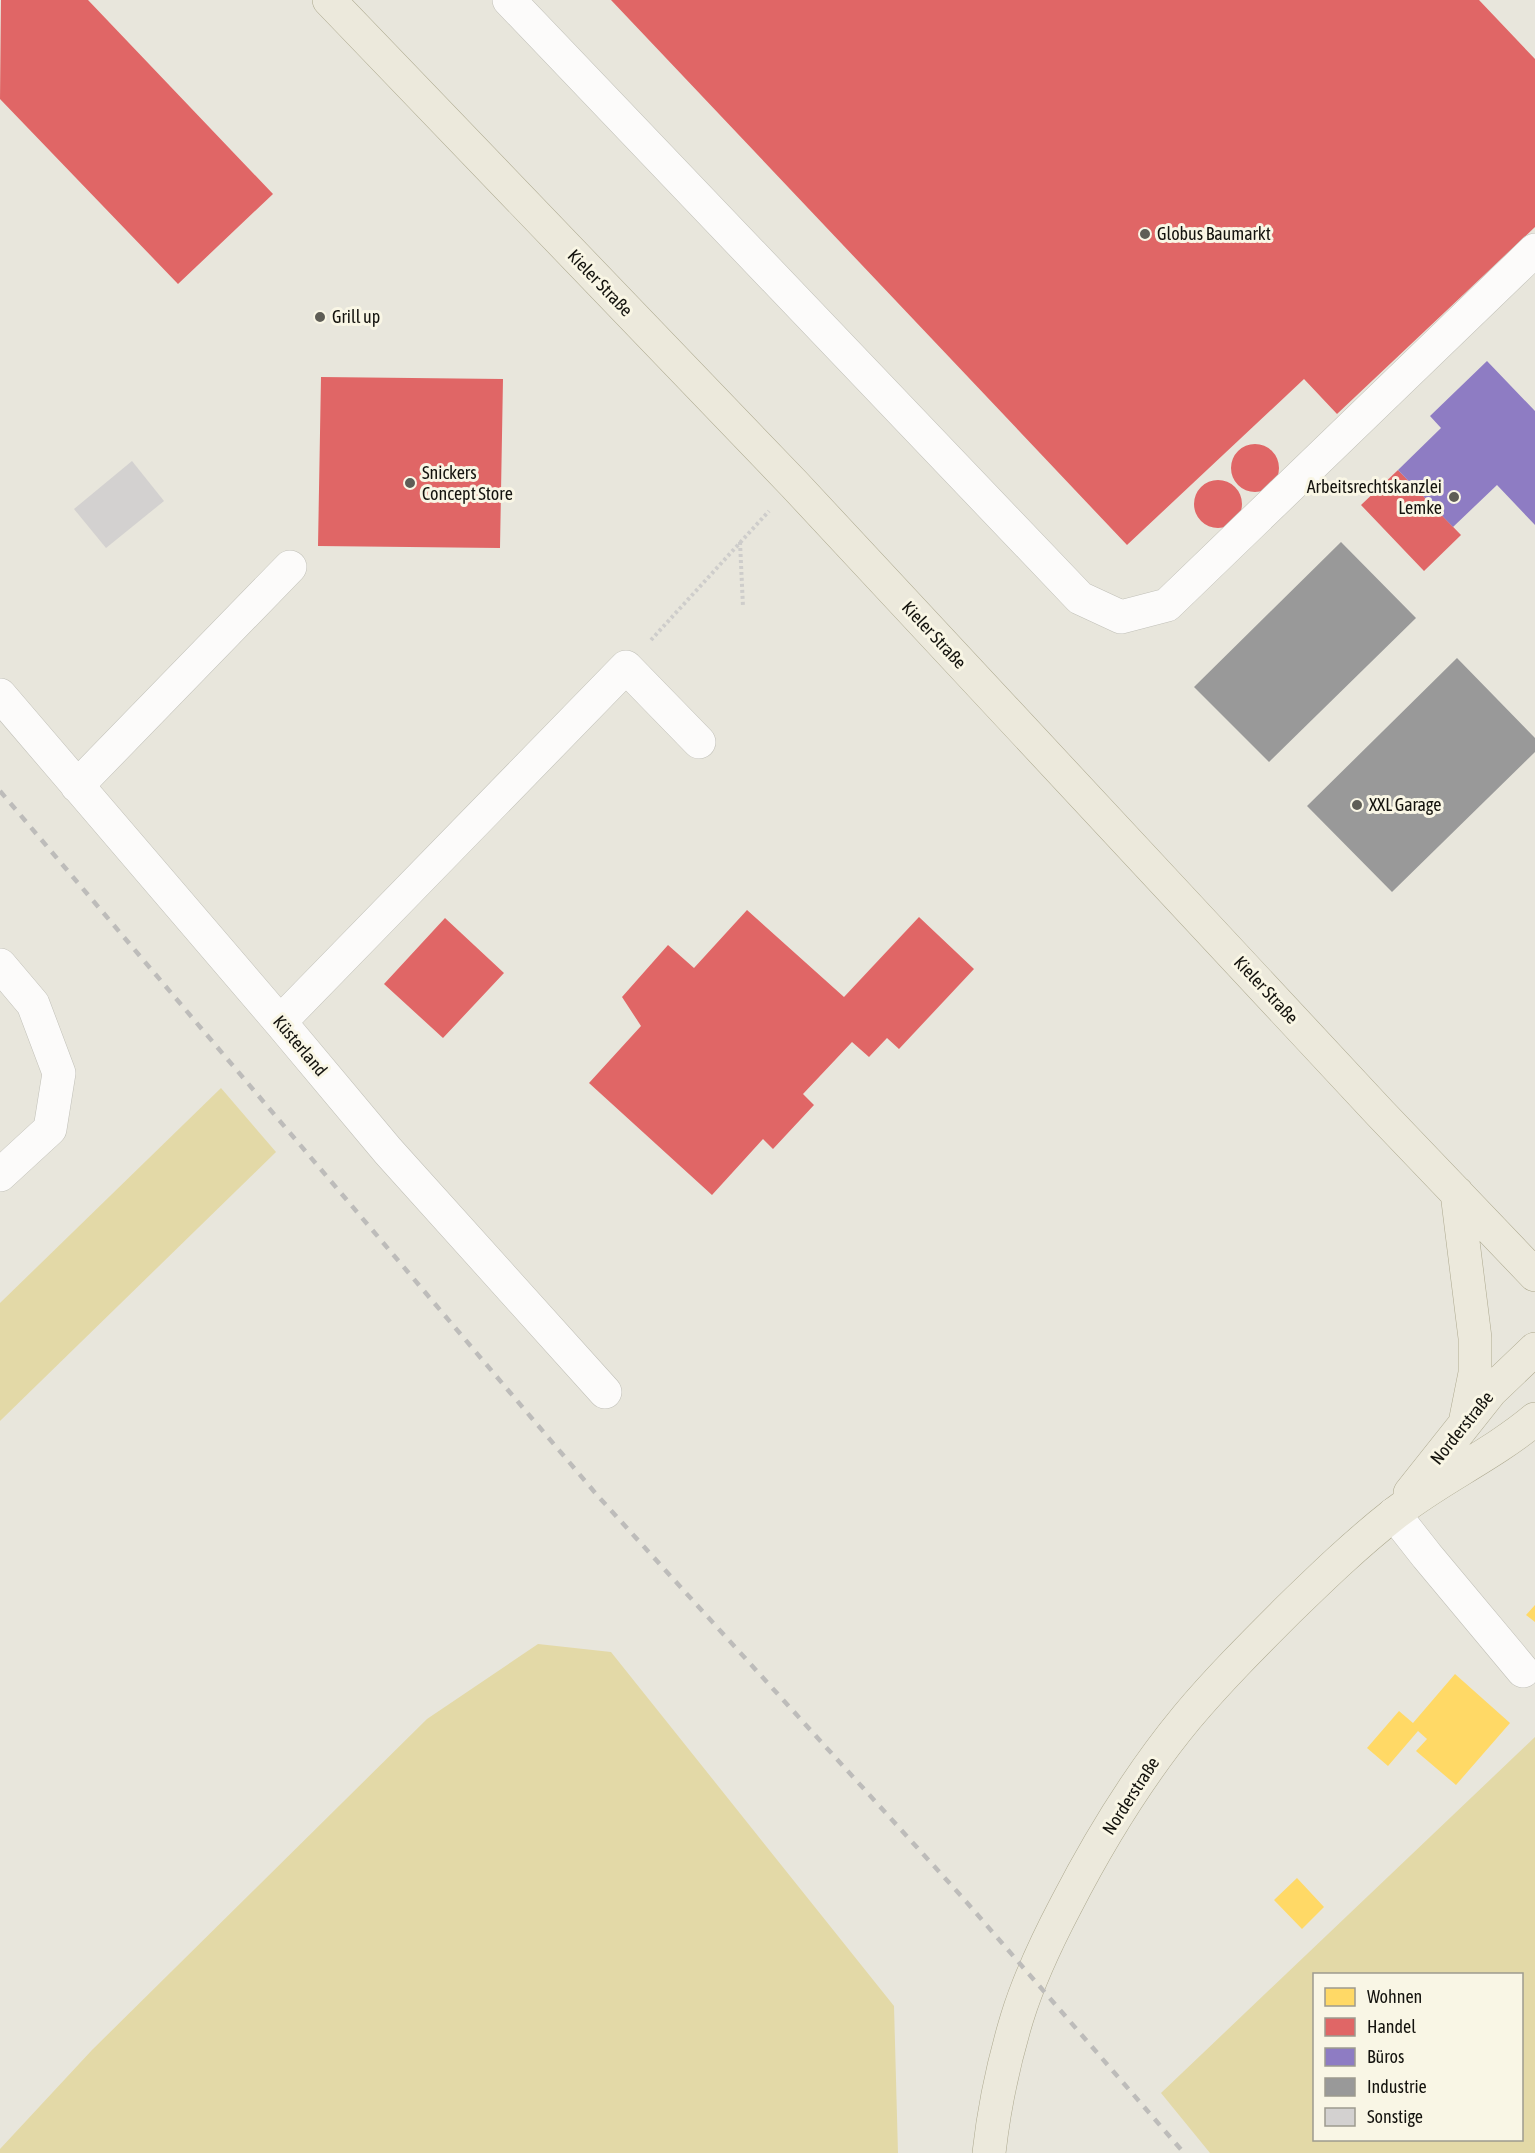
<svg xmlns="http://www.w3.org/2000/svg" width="1535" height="2153" font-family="'Asap Condensed',sans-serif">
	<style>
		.green { fill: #e3d9a7; fill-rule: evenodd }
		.homes { fill: #ffd966 }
		.shops { fill: #e06666 }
		.offices { fill: #8e7cc3 }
		.industry { fill: #999 }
		.building { fill: #d3d1d0 }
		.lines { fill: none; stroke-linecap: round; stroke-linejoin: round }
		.minor-casing { stroke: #c1c0b8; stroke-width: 34 }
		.major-casing { stroke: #aca88e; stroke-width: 34 }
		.path { stroke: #cecdcb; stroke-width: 4; stroke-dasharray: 3 3; stroke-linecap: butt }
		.minor { stroke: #fcfbfa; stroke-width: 33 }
		.major { stroke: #ece9dc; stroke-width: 33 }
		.rail { stroke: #bdbcba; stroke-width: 4.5; stroke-dasharray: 8 8; stroke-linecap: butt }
		.poi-dot { fill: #5e5d56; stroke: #f9f6e5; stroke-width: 2 }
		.labels { text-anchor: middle; stroke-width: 6; stroke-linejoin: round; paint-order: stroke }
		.poi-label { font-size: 18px; fill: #14130e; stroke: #f9f6e5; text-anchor: start }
		.street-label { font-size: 18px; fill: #14130e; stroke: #f9f6e5 }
	</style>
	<rect width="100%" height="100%" fill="#e8e6dc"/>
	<path class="green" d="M 221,1088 L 276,1152 L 0,1421 L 0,1303 Z
		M 538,1644 L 611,1652 L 894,2006 L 898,2153 L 0,2153 L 0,2149 L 92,2050 L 427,1719 Z
		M 1535,1737 L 1535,2153 L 1210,2153 L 1161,2093 ZM 1314,1974 L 1522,1974 L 1522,2140 L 1314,2140 Z"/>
	<path class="homes" d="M 1535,1605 L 1535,1622 L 1526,1615 Z
		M 1455,1674 L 1510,1723 L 1456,1785 L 1416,1751 L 1427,1739 L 1418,1731 L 1388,1766 L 1367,1748 L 1399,1711 L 1413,1723 Z
		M 1297,1878 L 1324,1907 L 1302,1929 L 1274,1900 Z"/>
	<path class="shops" d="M 1,0 L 88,0 L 273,194 L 178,284 L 0,99 Z
		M 611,0 L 1479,0 L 1535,59 L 1535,227 L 1337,414 L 1304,379 L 1127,545 Z
		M 321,377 L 503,379 L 500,548 L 318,546 Z
		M1231 468a24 24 0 1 1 48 0a24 24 0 1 1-48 0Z
		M 1398,470 L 1461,535 L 1424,571 L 1361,505 Z
		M1194 504a24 24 0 1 1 48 0a24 24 0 1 1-48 0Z
		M 747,910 L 844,997 L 919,917 L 974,969 L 899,1049 L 887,1038 L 869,1057 L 852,1042 L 803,1094 L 814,1105 L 773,1149 L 763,1139 L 712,1195 L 589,1083 L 641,1026 L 622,997 L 668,945 L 694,968 Z
		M 445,918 L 504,973 L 443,1038 L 384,984 Z"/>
	<path class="offices" d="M 1487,361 L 1535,411 L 1535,525 L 1497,485 L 1453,527 L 1398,470 L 1441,428 L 1430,416 Z"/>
	<path class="industry" d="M 1341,542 L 1416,618 L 1269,762 L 1194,687 Z
		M 1457,658 L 1535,738 L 1535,752 L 1392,892 L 1307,806 Z"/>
	<path class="building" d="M 132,461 L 164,501 L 106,548 L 74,509 Z"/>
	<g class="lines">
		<defs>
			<path id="minor" d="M 509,0 L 1080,598 L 1121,617 L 1167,605 L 1535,250
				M 0,695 L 280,1022 L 388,1151 L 605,1392
				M 77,786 L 290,567
				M 0,965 L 33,1004 L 59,1073 L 50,1129 L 0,1175
				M 280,1022 L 626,667 L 699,742
				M 1394,1514 L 1427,1556 L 1523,1671"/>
			<path id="major" d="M 329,0 L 794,484 L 1380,1113 L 1535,1275
				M 1457,1193 L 1475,1338 L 1475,1373 L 1465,1423
				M 1410,1493 L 1491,1391 L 1535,1349
				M 989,2153 C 994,2108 1004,2061 1017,2018 C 1029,1979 1047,1941 1066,1905 C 1100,1839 1139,1775 1187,1717 C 1218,1680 1253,1645 1288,1610 C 1322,1577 1356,1544 1393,1515 C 1438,1479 1491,1456 1535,1419"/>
		</defs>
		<use href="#minor" class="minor-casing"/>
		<use href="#major" class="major-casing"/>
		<path class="path" d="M 740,542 L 743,607
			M 651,640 L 769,511"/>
		<use href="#minor" class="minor"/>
		<use href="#major" class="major"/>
		<path class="rail" d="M 0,791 L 597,1495 L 963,1898 L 1184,2153"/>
	</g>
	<g class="poi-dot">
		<circle cx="1145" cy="234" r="6"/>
		<circle cx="320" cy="317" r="6"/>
		<circle cx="410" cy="483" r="6"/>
		<circle cx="1454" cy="497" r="6"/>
		<circle cx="1357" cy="805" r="6"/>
	</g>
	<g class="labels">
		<g class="poi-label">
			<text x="1157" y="240">Globus Baumarkt</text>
			<text x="332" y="323">Grill up</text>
			<text x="422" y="479">Snickers<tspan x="422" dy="21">Concept Store</tspan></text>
			<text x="1442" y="493" text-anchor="end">Arbeitsrechtskanzlei<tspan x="1442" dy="21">Lemke</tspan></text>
			<text x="1369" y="811">XXL Garage</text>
		</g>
		<g class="street-label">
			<text transform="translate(600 283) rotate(46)" y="6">Kieler Straße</text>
			<text transform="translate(934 635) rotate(47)" y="6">Kieler Straße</text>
			<text transform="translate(1266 990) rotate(47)" y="6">Kieler Straße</text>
			<text transform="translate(300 1046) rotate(50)" y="6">Küsterland</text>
			<text transform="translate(1462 1428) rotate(-51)" y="6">Norderstraße</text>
			<text transform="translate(1131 1796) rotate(-57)" y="6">Norderstraße</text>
		</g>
	</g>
	<rect x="1313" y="1973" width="210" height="168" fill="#f9f6e5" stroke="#9d9b8f" stroke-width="1.5"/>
	<rect x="1325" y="1988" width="30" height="18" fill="#ffd966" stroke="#9d9b8f" stroke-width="1.5"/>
	<text x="1367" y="2003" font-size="18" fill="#14130e">Wohnen</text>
	<rect x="1325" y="2018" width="30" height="18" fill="#e06666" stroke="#9d9b8f" stroke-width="1.5"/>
	<text x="1367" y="2033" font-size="18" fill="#14130e">Handel</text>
	<rect x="1325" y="2048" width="30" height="18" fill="#8e7cc3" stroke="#9d9b8f" stroke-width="1.5"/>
	<text x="1367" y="2063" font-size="18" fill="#14130e">Büros</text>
	<rect x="1325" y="2078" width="30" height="18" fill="#999999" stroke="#9d9b8f" stroke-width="1.5"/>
	<text x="1367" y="2093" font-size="18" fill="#14130e">Industrie</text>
	<rect x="1325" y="2108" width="30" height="18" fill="#d3d1d0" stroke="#9d9b8f" stroke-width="1.5"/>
	<text x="1367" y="2123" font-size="18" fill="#14130e">Sonstige</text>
</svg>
